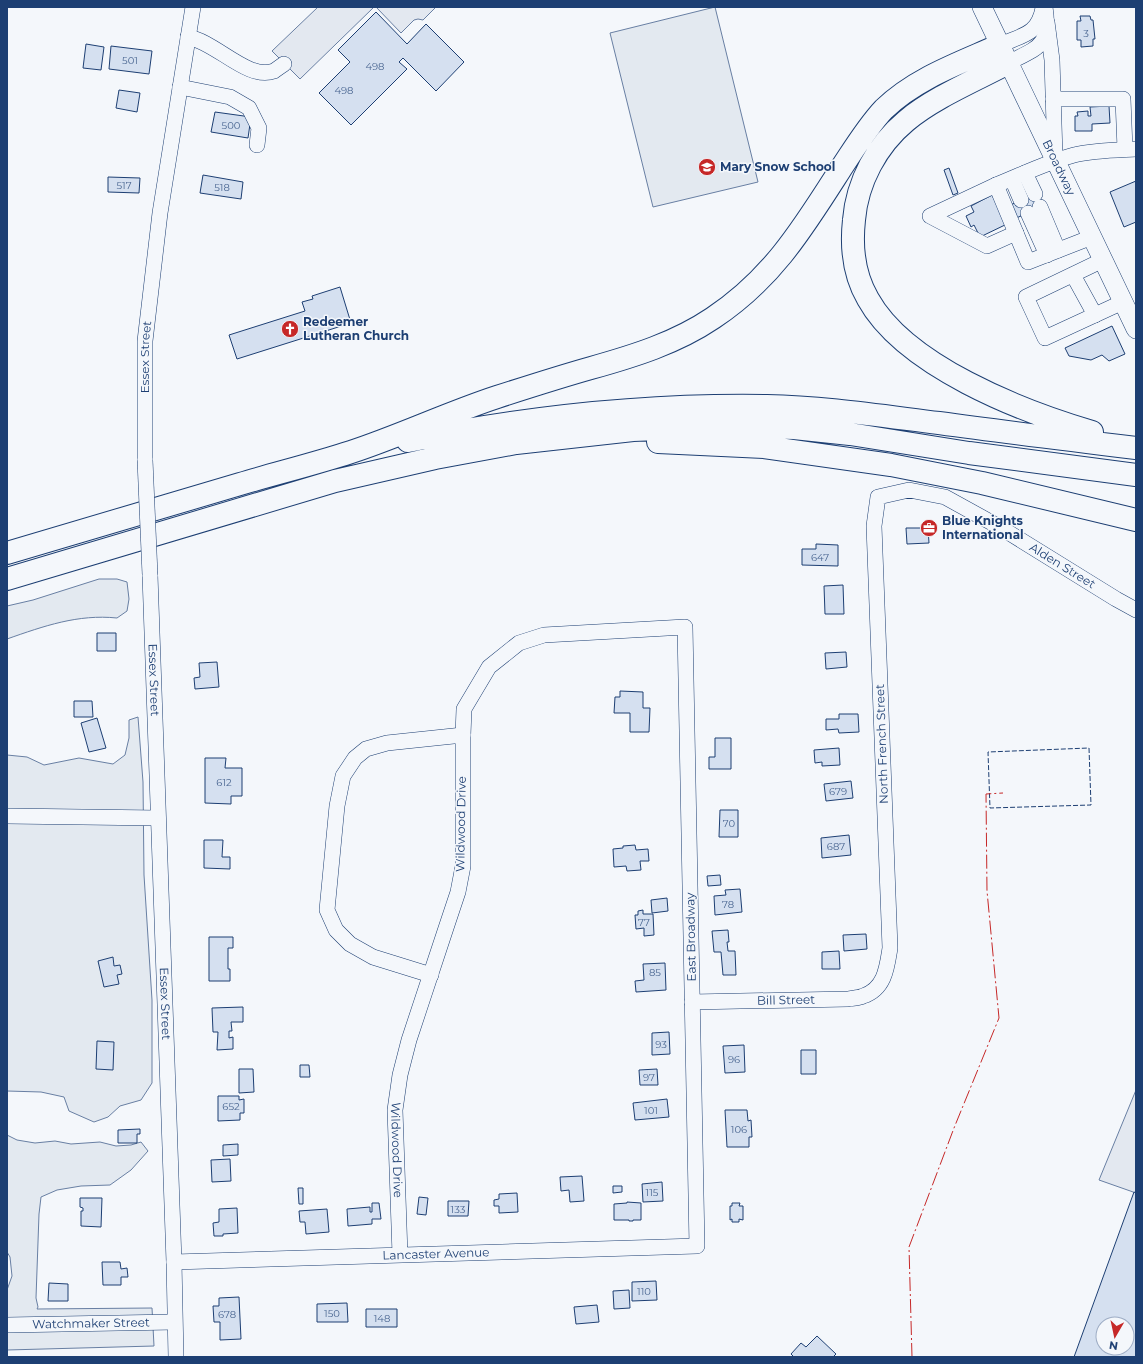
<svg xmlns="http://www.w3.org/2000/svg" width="1143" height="1364" font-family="Montserrat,sans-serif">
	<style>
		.green { fill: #e3e9f0; stroke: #687fa3 }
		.parking { fill: #e3e8f0; stroke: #687fa3 }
		.building { fill: #d5e0f0; stroke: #1d3f73; fill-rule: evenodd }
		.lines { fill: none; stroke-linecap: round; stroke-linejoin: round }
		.minor-casing { stroke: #1d3f73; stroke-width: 16 }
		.major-casing { stroke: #1d3f73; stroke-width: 20 }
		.highway-casing { stroke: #1d3f73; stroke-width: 24 }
		.minor { stroke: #f4f7fb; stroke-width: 15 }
		.major { stroke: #f4f7fb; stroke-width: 19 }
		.highway { stroke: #f4f7fb; stroke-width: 22 }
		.minor-bridge-casing { stroke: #1d3f73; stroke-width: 16; stroke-linecap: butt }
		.minor-bridge { stroke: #f4f7fb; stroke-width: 15 }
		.fence { stroke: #1d3f73; stroke-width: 1; stroke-dasharray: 5 2; stroke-linecap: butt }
		.power { stroke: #c62828; stroke-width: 1; stroke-dasharray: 14 3 2 3; stroke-linecap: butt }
		.labels { text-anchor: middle; stroke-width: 3; stroke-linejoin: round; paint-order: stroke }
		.number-label { font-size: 10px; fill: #4b6792 }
		.poi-label { font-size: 12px; font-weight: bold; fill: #1d3f73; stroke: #f4f7fb; text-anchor: start }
		.street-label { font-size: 12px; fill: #1d3f73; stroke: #f4f7fb }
	</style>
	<rect width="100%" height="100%" fill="#f4f7fb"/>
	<path class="green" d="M 715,7 L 758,182 L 653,207 L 610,33 Z
		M 99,579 L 117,579 L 127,582 L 129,599 L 127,611 L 117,618 C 78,614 44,626 7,639 L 7,606 L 33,600 Z
		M 138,717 L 143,782 L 144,875 L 152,1000 L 152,1083 L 141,1100 L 120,1106 L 108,1117 L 94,1122 L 69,1111 L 64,1097 L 41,1092 L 7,1091 L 7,755 L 27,757 L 44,765 L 79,758 L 113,764 L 125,755 L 129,738 L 129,720 Z
		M 7,1135 L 17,1140 L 35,1143 L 55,1141 L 71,1144 L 100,1142 L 116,1146 L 131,1145 L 141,1142 L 148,1151 L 131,1170 L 110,1185 L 81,1186 L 57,1190 L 41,1197 L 39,1214 L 36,1298 L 38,1307 L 37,1309 L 152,1308 L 154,1346 L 7,1350 L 7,1290 L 12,1276 L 10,1257 L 7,1252 Z"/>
	<path class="parking" d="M 318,7 L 374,7 L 300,79 L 272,51 Z
		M 376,7 L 436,7 L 423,20 L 418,19 L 414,20 L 401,33 Z
		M 1136,1090 L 1136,1193 L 1099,1180 Z"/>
	<path class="building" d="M 376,12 L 407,44 L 426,24 L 464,62 L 436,91 L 403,58 L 399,62 L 407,69 L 351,125 L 319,93 L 350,62 L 338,50 Z
		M 1080,16 L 1090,16 L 1091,20 L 1093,20 L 1095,39 L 1093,39 L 1093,46 L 1081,47 L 1081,40 L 1077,40 L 1077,21 L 1081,21 Z
		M 86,44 L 104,47 L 101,70 L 83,68 Z
		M 111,46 L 152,51 L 149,74 L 109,69 Z
		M 119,90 L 140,93 L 137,112 L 116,108 Z
		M 1109,106 L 1110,123 L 1092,124 L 1092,131 L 1075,131 L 1075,116 L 1078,116 L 1077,112 L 1088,111 L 1088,116 L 1091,116 L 1090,107 Z
		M 215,112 L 251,117 L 248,138 L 211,132 Z
		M 949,168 L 958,193 L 953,195 L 944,170 Z
		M 203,175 L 243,182 L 241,199 L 200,193 Z
		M 108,177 L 140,178 L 139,193 L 108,192 Z
		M 1136,181 L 1136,222 L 1124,227 L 1110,192 Z
		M 1038,193 L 1044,206 L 1014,219 L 1008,206 Z
		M 992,195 L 1007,224 L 980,237 L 974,225 L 971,227 L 966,216 L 974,212 L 971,206 Z
		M 340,287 L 351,323 L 237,359 L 229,335 L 305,311 L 302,302 L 313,299 L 312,296 Z
		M 1112,326 L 1125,354 L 1109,361 L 1102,355 L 1091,360 L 1069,356 L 1065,348 Z
		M 906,528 L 928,528 L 929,543 L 907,544 Z
		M 816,544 L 838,545 L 838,566 L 802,565 L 802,549 L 816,549 Z
		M 843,585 L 844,614 L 825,614 L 824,586 Z
		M 97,633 L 116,633 L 116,651 L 97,651 Z
		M 846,652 L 847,667 L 826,669 L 825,653 Z
		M 217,662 L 219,687 L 195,689 L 194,678 L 200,677 L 199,663 Z
		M 620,691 L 643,692 L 643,708 L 650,708 L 649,732 L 630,732 L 630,713 L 614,713 L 615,697 L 620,697 Z
		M 74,701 L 92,701 L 93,717 L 74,717 Z
		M 839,714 L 858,714 L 859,732 L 839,733 L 838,729 L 826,730 L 826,719 L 839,719 Z
		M 97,718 L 106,748 L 89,752 L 81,723 Z
		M 715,738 L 731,738 L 731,769 L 709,769 L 709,757 L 715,757 Z
		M 839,748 L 840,765 L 822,766 L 822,762 L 815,763 L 814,750 Z
		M 205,758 L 226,758 L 225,768 L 242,768 L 242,796 L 231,796 L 231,804 L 205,803 Z
		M 851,781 L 853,798 L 826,801 L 824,784 Z
		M 720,810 L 738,810 L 738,837 L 719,837 Z
		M 849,835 L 851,855 L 822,858 L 821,838 Z
		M 204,840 L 223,840 L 222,857 L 230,857 L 230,869 L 204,868 Z
		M 635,845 L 636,850 L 648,849 L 649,861 L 640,861 L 641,870 L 627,871 L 626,866 L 614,867 L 613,849 L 623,848 L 623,846 Z
		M 720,875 L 721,885 L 708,886 L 707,876 Z
		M 740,889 L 742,912 L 715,915 L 714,896 L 726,895 L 725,890 Z
		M 667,898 L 668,911 L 652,913 L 651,900 Z
		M 643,910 L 643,914 L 653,914 L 654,935 L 644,936 L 644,928 L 636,929 L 635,915 L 638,915 L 638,911 Z
		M 728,930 L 729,942 L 727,942 L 728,951 L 735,951 L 736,975 L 723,975 L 721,952 L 714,952 L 712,931 Z
		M 866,934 L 867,949 L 844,951 L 843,935 Z
		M 209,937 L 233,937 L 233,948 L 228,948 L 228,969 L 230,969 L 230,981 L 209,981 Z
		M 839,951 L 840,969 L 822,969 L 822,952 Z
		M 113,957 L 114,966 L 120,965 L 122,974 L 117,975 L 119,984 L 104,987 L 98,961 Z
		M 665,963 L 666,990 L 636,992 L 635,981 L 644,980 L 643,964 Z
		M 243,1007 L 243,1022 L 231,1022 L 232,1031 L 229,1031 L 229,1038 L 233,1037 L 233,1049 L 217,1050 L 218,1032 L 213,1032 L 212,1008 Z
		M 669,1032 L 670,1054 L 652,1055 L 652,1033 Z
		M 97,1041 L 114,1042 L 113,1070 L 96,1069 Z
		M 744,1045 L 745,1072 L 725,1073 L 723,1046 Z
		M 801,1050 L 816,1050 L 816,1074 L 801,1074 Z
		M 300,1065 L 309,1065 L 310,1077 L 300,1077 Z
		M 239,1069 L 253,1069 L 254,1092 L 239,1093 Z
		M 657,1069 L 658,1085 L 640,1085 L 639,1070 Z
		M 218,1096 L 239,1096 L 239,1100 L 244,1099 L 244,1113 L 240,1113 L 240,1120 L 218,1121 Z
		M 667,1099 L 669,1117 L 635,1120 L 633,1103 Z
		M 725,1110 L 747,1110 L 748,1121 L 751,1120 L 752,1137 L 749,1137 L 749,1147 L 727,1147 Z
		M 140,1129 L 140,1134 L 137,1134 L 137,1143 L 118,1143 L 118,1130 Z
		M 238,1144 L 238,1155 L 223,1156 L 223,1145 Z
		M 230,1159 L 231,1181 L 212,1182 L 211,1160 Z
		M 582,1176 L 584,1201 L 570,1202 L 569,1190 L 561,1191 L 560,1177 Z
		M 662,1182 L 663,1201 L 643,1202 L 642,1184 Z
		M 613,1186 L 622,1186 L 622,1192 L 613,1193 Z
		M 298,1188 L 303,1188 L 303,1204 L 299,1204 Z
		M 1134,1192 L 1136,1193 L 1136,1357 L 1074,1357 ZM 1103,1324 L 1127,1324 L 1127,1348 L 1103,1348 Z
		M 517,1193 L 518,1212 L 499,1213 L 499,1206 L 494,1206 L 494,1200 L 499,1199 L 499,1194 Z
		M 419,1197 L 428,1198 L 426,1215 L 417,1214 Z
		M 80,1198 L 102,1198 L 101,1227 L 81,1226 L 81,1211 L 83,1211 L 83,1208 L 80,1207 Z
		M 448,1201 L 469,1201 L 468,1216 L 448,1216 Z
		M 627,1202 L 641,1203 L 641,1220 L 633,1220 L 633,1221 L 629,1221 L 629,1220 L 614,1220 L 614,1204 L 627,1203 Z
		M 372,1203 L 379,1203 L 381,1219 L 372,1219 L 372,1224 L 348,1226 L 347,1209 L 370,1207 L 370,1212 L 372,1212 Z
		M 732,1203 L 740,1203 L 739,1206 L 743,1206 L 743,1220 L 739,1219 L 739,1222 L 732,1222 L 732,1219 L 730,1220 L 730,1206 L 732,1206 Z
		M 237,1208 L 238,1233 L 223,1234 L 223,1236 L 214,1236 L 213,1223 L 219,1222 L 219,1209 Z
		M 327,1209 L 329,1232 L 306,1234 L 305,1222 L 300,1222 L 299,1211 Z
		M 102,1262 L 120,1262 L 121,1269 L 127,1268 L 128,1277 L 121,1277 L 121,1285 L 103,1285 Z
		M 656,1281 L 657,1300 L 632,1301 L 632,1282 Z
		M 49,1283 L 68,1284 L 68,1301 L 48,1301 Z
		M 629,1290 L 630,1308 L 614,1309 L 613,1291 Z
		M 239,1297 L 241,1339 L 220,1340 L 220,1322 L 214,1322 L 213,1306 L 219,1306 L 219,1298 Z
		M 347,1303 L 348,1322 L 317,1322 L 317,1304 Z
		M 597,1305 L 599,1322 L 576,1324 L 574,1307 Z
		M 366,1309 L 397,1309 L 397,1327 L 366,1327 Z
		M 817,1336 L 836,1354 L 833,1357 L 794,1357 L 791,1354 L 801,1343 L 806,1347 Z"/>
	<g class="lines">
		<defs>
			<g id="minor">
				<path d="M 1047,22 L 1052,60 L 1055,156"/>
				<path d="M 188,37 C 216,42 248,81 274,71 C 277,69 281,66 284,64"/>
				<path d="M 1000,45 C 1022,35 1038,35 1043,8"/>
				<path d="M 1008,63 C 1039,47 1051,46 1045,7"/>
				<path d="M 180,87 L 230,97 L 249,108 L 259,128 L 257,145"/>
				<path d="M 1053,99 L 1123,99 L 1125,149"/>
				<path d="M 1025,173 L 1035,194"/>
				<path d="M 1012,179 L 1021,200"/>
				<path d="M 996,185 L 930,216 L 987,246 L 1016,233"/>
				<path d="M 1040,207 L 1058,250"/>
				<path d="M 1028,213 L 1047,255"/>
				<path d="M 1092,237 L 1028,262 L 996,185 C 1021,175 1047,162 1074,155 C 1094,150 1115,150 1136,149"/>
				<path d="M 1103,260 L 1026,297 L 1045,338 L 1123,302"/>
				<path d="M 1073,275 L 1095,315"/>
				<path id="s1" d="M 145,460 L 145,341 L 160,213 L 193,7"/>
				<path id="s2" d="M 150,575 L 174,1262 L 176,1357"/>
				<path d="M 7,816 L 158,818"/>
				<path d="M 431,975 L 373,957 L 350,944 L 336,930 L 327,910 L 337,806 L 343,776 L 355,758 L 366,749 L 387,743 L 463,735"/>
				<path id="s3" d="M 692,1002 L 848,999 C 853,998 859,998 863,996 C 885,989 887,967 890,948 L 874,526 L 878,497 L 909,490 L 945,497 L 1003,529 L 1116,599 L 1136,610"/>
				<path id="s4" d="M 174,1262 L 697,1246 L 685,627 L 544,635 L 519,643 L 489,667 L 464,709 L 463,735 L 463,866 L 458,892 L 447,925 L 409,1040 L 400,1075 L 395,1110 L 400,1255"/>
				<path id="s5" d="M 7,1325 L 174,1322"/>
			</g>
			<g id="major">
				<path id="s6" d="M 982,7 L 1136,329"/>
			</g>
			<path id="highway" d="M 1008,63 C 976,80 933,98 906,121 C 877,145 857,182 854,220 C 851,247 854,275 868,299 C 905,366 1021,411 1092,432
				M 408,441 C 526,417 646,404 767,406 C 824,407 882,416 939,423 C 1004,432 1070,440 1136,448
				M 658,442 L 764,447 L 891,465 L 982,483 L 1136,520
				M 7,553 C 85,530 162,507 240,484 C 277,473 314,464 351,452 C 400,436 448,413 497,397 C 528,387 559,377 591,368 C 634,356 676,343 713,318 C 772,279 803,228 840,170 C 854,149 867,127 884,109 C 916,78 960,63 1000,45
				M 7,579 L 335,481 L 435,458 L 516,443 L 633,430 L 735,426 L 794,428 L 850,434 L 969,453 L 1136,475"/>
		</defs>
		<use href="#minor" class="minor-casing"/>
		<use href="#major" class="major-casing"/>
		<use href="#highway" class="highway-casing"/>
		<use href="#minor" class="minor"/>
		<use href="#major" class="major"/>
		<use href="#highway" class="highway"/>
		<defs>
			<path id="minor-bridge" d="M 145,460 L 150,575"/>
		</defs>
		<use href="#minor-bridge" class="minor-bridge-casing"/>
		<use href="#minor-bridge" class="minor-bridge"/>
		<path class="fence" d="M 1089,748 L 1091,805 L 990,808 L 988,752 Z"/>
		<path class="power" d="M 912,1357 L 909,1247 L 954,1128 L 999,1018 L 987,891 L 986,794 L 1003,793"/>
	</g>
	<defs>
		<symbol id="school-disc" viewBox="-11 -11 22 22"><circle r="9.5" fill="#c62828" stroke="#f4f7fb"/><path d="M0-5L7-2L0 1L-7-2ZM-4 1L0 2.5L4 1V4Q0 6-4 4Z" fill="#fff"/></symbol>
		<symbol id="church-disc" viewBox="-11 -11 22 22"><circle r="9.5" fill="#c62828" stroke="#f4f7fb"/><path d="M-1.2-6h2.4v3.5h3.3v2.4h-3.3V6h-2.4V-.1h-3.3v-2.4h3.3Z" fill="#fff"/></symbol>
		<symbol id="office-disc" viewBox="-11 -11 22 22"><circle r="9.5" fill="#c62828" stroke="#f4f7fb"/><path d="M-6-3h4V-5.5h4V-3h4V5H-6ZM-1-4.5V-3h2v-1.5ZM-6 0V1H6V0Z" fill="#fff"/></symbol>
	</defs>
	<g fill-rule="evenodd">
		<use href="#school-disc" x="697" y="157" width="20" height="20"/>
		<use href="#church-disc" x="280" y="319" width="20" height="20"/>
		<use href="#office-disc" x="919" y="518" width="20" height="20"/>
	</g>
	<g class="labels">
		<g class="number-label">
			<text x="1086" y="37">3</text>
			<text x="130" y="64">501</text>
			<text x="375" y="70">498</text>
			<text x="344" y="94">498</text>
			<text x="231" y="129">500</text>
			<text x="124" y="189">517</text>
			<text x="222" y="191">518</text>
			<text x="820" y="561">647</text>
			<text x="224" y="786">612</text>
			<text x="838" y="795">679</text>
			<text x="729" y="827">70</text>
			<text x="836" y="850">687</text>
			<text x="728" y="908">78</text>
			<text x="644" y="926">77</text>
			<text x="655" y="976">85</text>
			<text x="661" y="1048">93</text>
			<text x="734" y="1063">96</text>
			<text x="649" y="1081">97</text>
			<text x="231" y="1110">652</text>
			<text x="651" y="1114">101</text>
			<text x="739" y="1133">106</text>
			<text x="652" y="1196">115</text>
			<text x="458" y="1213">133</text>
			<text x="644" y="1295">110</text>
			<text x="332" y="1317">150</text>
			<text x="227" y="1318">678</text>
			<text x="382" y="1322">148</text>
		</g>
		<g class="poi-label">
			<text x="720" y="171">Mary Snow School</text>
			<text x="303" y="326">Redeemer<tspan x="303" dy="14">Lutheran Church</tspan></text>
			<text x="942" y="525">Blue Knights<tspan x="942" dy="14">International</tspan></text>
		</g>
		<g class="street-label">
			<text dy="4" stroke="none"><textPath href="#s6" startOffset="178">Broadway</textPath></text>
			<text dy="4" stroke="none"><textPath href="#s1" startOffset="103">Essex Street</textPath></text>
			<text dy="4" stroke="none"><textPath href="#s3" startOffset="886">Alden Street</textPath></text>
			<text dy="4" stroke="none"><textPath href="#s2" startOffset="105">Essex Street</textPath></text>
			<text transform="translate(882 744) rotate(-92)" y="4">North French Street</text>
			<text transform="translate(461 824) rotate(-89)" y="4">Wildwood Drive</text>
			<text transform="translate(691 937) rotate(-91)" y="4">East Broadway</text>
			<text dy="4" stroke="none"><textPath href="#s3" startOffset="94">Bill Street</textPath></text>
			<text dy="4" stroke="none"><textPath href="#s2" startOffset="429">Essex Street</textPath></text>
			<text dy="4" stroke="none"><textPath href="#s4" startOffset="1848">Wildwood Drive</textPath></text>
			<text dy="4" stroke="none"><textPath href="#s4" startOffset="262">Lancaster Avenue</textPath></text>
			<text dy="4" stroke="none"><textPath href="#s5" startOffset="84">Watchmaker Street</textPath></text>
		</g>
	</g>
	<rect width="1143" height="1364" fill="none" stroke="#1d3f73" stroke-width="16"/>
	<g transform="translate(1115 1336) rotate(189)"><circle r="19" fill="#f4f7fb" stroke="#9eadc5"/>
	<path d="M0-3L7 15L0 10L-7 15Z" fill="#c62828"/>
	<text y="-6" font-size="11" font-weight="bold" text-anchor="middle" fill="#1d3f73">N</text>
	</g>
</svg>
